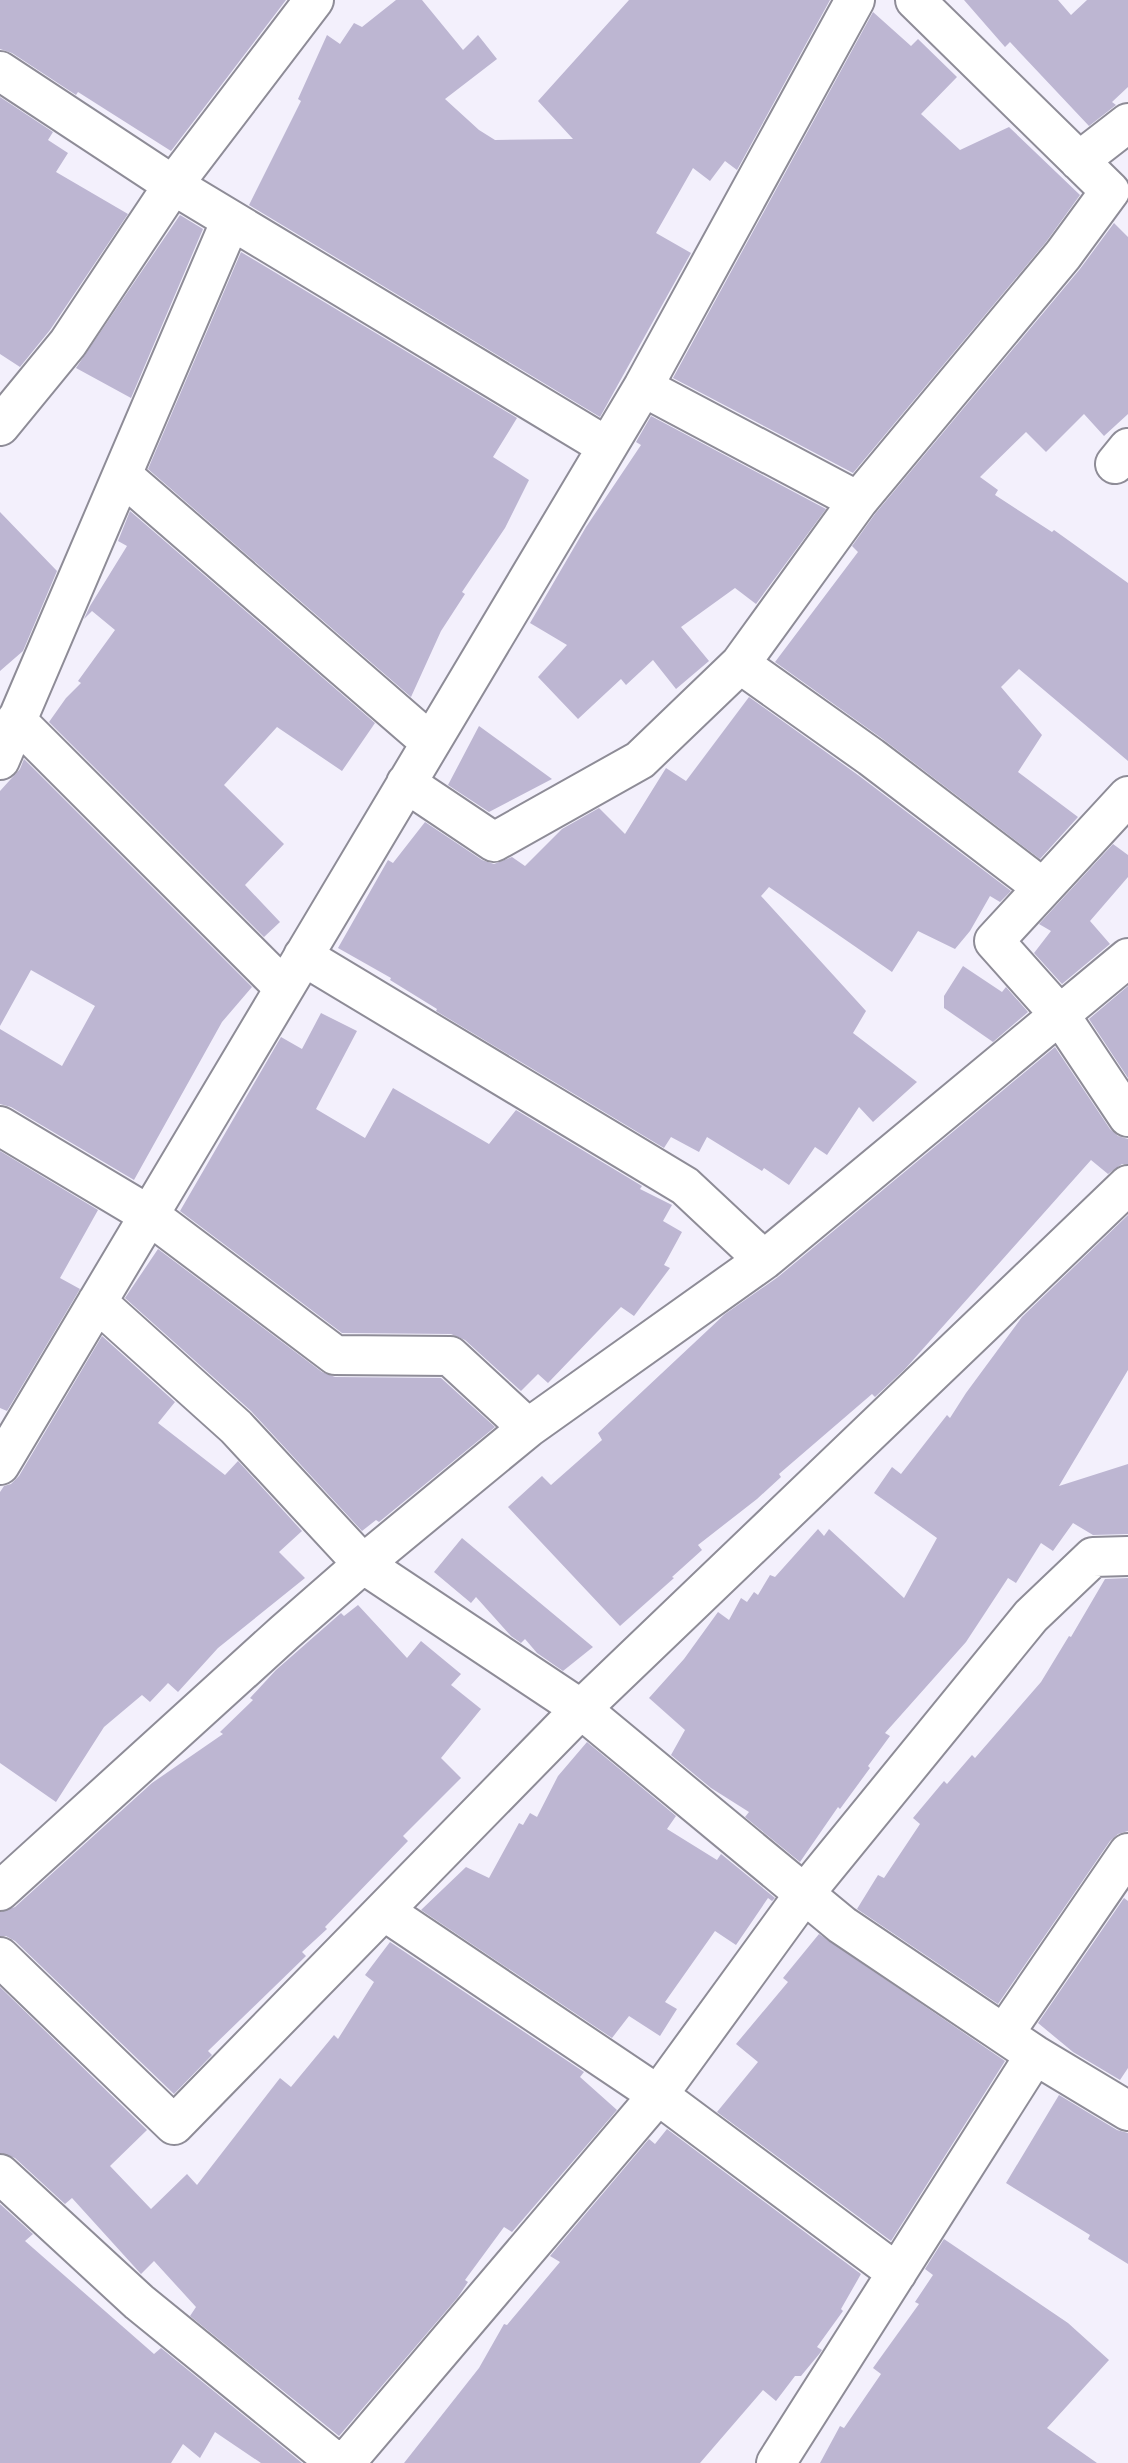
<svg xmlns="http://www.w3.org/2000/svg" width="1128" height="2463" font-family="Roboto,sans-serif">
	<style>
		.building { fill: #bdb6d2 }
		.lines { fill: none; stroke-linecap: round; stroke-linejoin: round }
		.minor-casing { stroke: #8e8c97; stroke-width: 42 }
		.minor { stroke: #fff; stroke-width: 38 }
	</style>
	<rect width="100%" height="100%" fill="#f3f0fc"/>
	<path class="building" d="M 0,0 L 286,0 L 171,151 L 78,92 L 76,95 L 12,53 L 0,49 Z
		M 396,0 L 422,0 L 463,50 L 478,35 L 497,59 L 445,99 L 479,130 L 495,140 L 573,139 L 538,101 L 629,0 L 830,0 L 737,170 L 725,161 L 710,181 L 693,168 L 656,233 L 691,253 L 600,417 L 249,205 L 301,101 L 298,99 L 327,35 L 340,44 L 354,23 L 362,27 Z
		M 964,0 L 1058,0 L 1071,15 L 1087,0 L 1128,0 L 1128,87 L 1112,102 L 1116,105 L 1089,126 L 1010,42 L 1005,47 Z
		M 873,12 L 911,46 L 918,39 L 957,77 L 921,114 L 960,150 L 1009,127 L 1080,195 L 1046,242 L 853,473 L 673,378 Z
		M 0,97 L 53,132 L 48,140 L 68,153 L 56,172 L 128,214 L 50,330 L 20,367 L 0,354 Z
		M 180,215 L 203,229 L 131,398 L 76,368 Z
		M 1114,223 L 1128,237 L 1128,414 L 1104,436 L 1084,414 L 1046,452 L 1026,432 L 980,477 L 998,490 L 995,495 L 1052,532 L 1054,530 L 1128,583 L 1128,761 L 1019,669 L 1001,687 L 1042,735 L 1018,772 L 1078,817 L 1040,859 L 884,740 L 775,662 L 858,552 L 852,546 L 875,514 L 1080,269 Z
		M 241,252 L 517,418 L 493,457 L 529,480 L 505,528 L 462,592 L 465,594 L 441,631 L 411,697 L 148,469 Z
		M 651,416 L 826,509 L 756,604 L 735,588 L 681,627 L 709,661 L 676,689 L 653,660 L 626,685 L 621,679 L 578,719 L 538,677 L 567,645 L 530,623 L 586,527 L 641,445 L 636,442 Z
		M 130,511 L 375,723 L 342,771 L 277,727 L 224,785 L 284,844 L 245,885 L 280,922 L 264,937 L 49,722 L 66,698 L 81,683 L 78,681 L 115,630 L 92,611 L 84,619 L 90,606 L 127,546 L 118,541 Z
		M 0,512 L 57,571 L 23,651 L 0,671 Z
		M 749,697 L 858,775 L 1011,891 L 1000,902 L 990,896 L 970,931 L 955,949 L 918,931 L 892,972 L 769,887 L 761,896 L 866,1011 L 853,1033 L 917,1082 L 873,1122 L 859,1107 L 827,1155 L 815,1147 L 789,1185 L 764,1168 L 762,1171 L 707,1137 L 699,1152 L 671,1137 L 664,1148 L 436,1011 L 437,1009 L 390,980 L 391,978 L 338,948 L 388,860 L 393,863 L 425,822 L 482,860 L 494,864 L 512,857 L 525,866 L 562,829 L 599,808 L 625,834 L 666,768 L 686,781 Z
		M 479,726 L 552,779 L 489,812 L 448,785 Z
		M 24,759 L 252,987 L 222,1022 L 134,1180 L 11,1107 L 0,1104 L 0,1029 L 62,1066 L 95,1006 L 31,970 L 0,1026 L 0,791 L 20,769 Z
		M 1113,844 L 1128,855 L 1128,877 L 1090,921 L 1110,944 L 1062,984 L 1034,953 L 1051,931 L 1039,924 Z
		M 963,966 L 1002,992 L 1006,987 L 1028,1012 L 993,1042 L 944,1008 L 944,996 Z
		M 1128,986 L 1128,1078 L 1089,1019 Z
		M 321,1013 L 357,1031 L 316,1109 L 365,1138 L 393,1088 L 489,1144 L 516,1110 L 642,1186 L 640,1189 L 672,1205 L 663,1221 L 682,1232 L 664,1265 L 670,1268 L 634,1316 L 621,1307 L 548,1383 L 538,1374 L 521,1391 L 465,1340 L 451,1334 L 342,1333 L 180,1211 L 281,1037 L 302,1049 Z
		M 1055,1047 L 1110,1129 L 1118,1136 L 1128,1139 L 1128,1164 L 1122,1164 L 1108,1174 L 1091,1160 L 905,1369 L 875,1397 L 872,1394 L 779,1474 L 781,1477 L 757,1499 L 698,1545 L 702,1550 L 672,1577 L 674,1578 L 620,1626 L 508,1507 L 542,1476 L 551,1485 L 602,1440 L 598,1433 L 725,1314 L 778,1277 Z
		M 0,1151 L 98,1210 L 60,1278 L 80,1289 L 7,1411 L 0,1408 Z
		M 1128,1215 L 1128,1370 L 1059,1486 L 1128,1464 L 1128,1534 L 1093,1535 L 1073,1523 L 1053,1551 L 1041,1543 L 1016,1583 L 1008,1578 L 966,1642 L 885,1733 L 890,1736 L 868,1766 L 870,1768 L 840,1809 L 838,1807 L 800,1862 L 745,1817 L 749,1812 L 711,1788 L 671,1755 L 685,1730 L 649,1698 L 684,1659 L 718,1612 L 729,1620 L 741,1598 L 747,1602 L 754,1592 L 758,1595 L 770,1575 L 775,1577 L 818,1529 L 824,1536 L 829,1529 L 904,1598 L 937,1538 L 874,1493 L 892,1467 L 901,1474 L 947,1415 L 950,1418 L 966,1393 L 1022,1317 Z
		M 158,1249 L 322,1372 L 335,1377 L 441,1378 L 495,1427 L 379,1522 L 376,1520 L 362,1531 L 251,1411 L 125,1298 Z
		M 102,1336 L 175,1402 L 158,1423 L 225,1475 L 238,1461 L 302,1531 L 279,1552 L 305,1578 L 218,1648 L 178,1692 L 168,1683 L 150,1702 L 142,1695 L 104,1727 L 56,1802 L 0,1763 L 0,1492 L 4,1486 L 11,1484 L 19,1476 Z
		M 462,1538 L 593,1647 L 563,1671 L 537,1653 L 525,1639 L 521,1643 L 511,1636 L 476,1597 L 471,1603 L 434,1572 Z
		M 1128,1578 L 1128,1831 L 1118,1834 L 1110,1841 L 998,2004 L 857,1909 L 878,1875 L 884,1878 L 920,1824 L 913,1818 L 944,1781 L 947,1784 L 972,1755 L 975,1758 L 1041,1682 L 1069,1636 L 1071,1637 L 1105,1579 Z
		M 358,1605 L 407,1658 L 421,1641 L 461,1674 L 451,1685 L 481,1709 L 441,1758 L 461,1778 L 403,1836 L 408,1841 L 325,1927 L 327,1929 L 302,1952 L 306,1956 L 208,2051 L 212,2055 L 174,2094 L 15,1941 L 6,1936 L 0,1936 L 0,1912 L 15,1907 L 152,1783 L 223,1734 L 220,1732 L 253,1700 L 250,1698 L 276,1670 L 341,1613 L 344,1616 Z
		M 587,1742 L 676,1816 L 667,1829 L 717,1860 L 721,1854 L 775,1898 L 772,1901 L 768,1898 L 736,1945 L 715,1931 L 665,2002 L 677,2009 L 660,2036 L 629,2016 L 612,2038 L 421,1910 L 466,1867 L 489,1878 L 519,1823 L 523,1825 L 530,1813 L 537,1817 L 558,1776 Z
		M 1124,1898 L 1128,1901 L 1128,2068 L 1120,2080 L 1073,2052 L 1038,2023 Z
		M 819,1934 L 1005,2061 L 891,2241 L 717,2112 L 758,2062 L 736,2044 L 788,1982 L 783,1978 Z
		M 390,1942 L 584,2072 L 580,2077 L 617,2110 L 512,2232 L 504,2227 L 465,2280 L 468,2282 L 458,2297 L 339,2436 L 190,2316 L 196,2307 L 154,2261 L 141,2274 L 72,2198 L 65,2204 L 15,2158 L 0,2153 L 0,1987 L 147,2130 L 110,2166 L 151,2209 L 187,2174 L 197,2185 L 280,2078 L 291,2087 L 334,2035 L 338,2039 L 374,1982 L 365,1975 Z
		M 1059,2095 L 1117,2130 L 1128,2133 L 1128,2264 L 1088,2239 L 1090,2235 L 1006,2183 Z
		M 667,2129 L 861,2274 L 841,2309 L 843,2311 L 817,2347 L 822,2350 L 820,2353 L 801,2376 L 795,2376 L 776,2401 L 763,2390 L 700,2463 L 404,2463 L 479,2368 L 504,2324 L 507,2325 L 560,2262 L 550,2256 L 649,2139 L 655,2144 Z
		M 0,2204 L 33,2234 L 25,2241 L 154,2354 L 161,2348 L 302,2463 L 261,2463 L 215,2432 L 200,2458 L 183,2444 L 171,2463 L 0,2463 Z
		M 944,2239 L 1068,2323 L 1109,2360 L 1047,2428 L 1097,2463 L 820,2463 L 840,2426 L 844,2428 L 881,2374 L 873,2368 L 919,2304 L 915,2302 L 933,2275 L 925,2269 Z"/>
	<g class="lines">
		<defs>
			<path id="minor" d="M 0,71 L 173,185 L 606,446
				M 1079,161 L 1128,123
				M 643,387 L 858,501
				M 0,426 L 68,343 L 173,185 L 314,0
				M 1115,464 L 1128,448
				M 122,475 L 430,742
				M 740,664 L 871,757 L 1043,888
				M 16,720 L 284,988
				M 0,760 L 231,220
				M 406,783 L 494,842 L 640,760 L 740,664 L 858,501 L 1063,255 L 1110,191 L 915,0
				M 1128,796 L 994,941 L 1060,1015 L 1128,1117
				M 303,956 L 685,1186 L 764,1260
				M 0,1126 L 149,1215 L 335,1355 L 450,1356 L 528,1428
				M 97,1302 L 236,1427 L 363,1564 L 581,1709 L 842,1925 L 1035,2055 L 1128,2111
				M 0,1465 L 643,387 L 855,0
				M 0,1891 L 284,1633 L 363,1564 L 528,1428 L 764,1260 L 1128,958
				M 384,1911 L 658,2095 L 897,2273
				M 0,1957 L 174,2125 L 581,1709 L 1128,1185
				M 1004,2034 L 1128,1853
				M 0,2174 L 139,2302 L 337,2463
				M 345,2463 L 658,2095 L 805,1893 L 1031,1616 L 1093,1557 L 1128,1556
				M 776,2463 L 1035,2055"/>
		</defs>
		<use href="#minor" class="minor-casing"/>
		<use href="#minor" class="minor"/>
	</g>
</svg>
